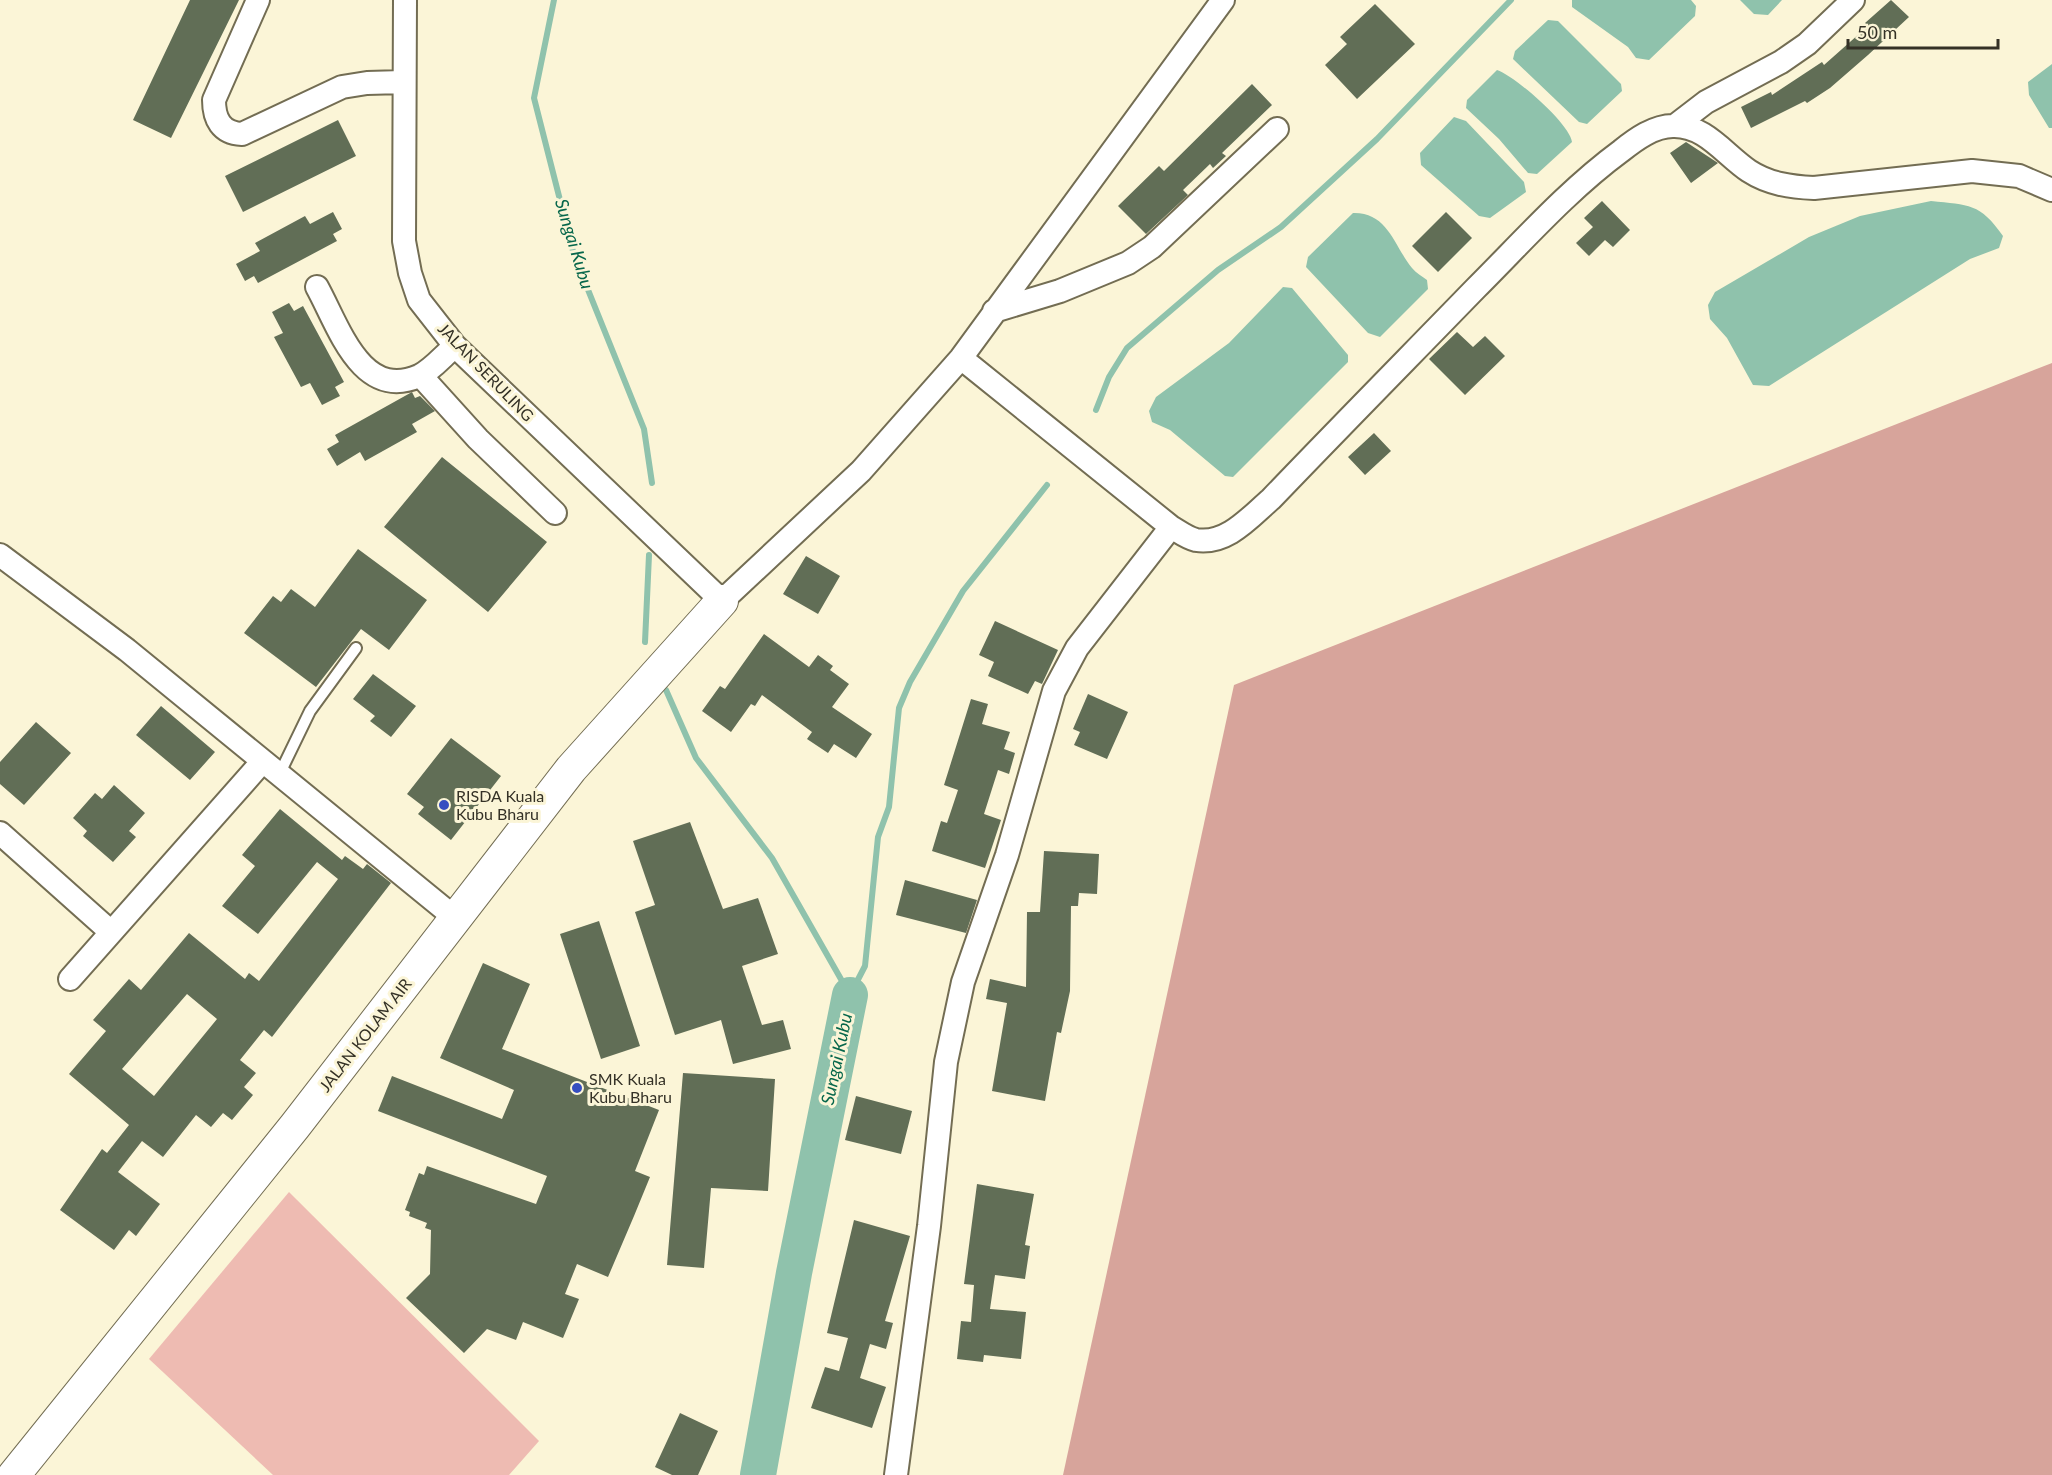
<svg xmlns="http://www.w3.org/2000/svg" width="2052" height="1475" font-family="Lato,sans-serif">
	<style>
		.green { fill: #eebbb2 }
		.forest { fill: #d7a49b }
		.water { fill: #8fc2ac }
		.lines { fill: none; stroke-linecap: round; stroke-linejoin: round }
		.stream { stroke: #8fc2ac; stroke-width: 6 }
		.river { stroke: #8fc2ac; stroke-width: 36 }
		.building { fill: #616e56; fill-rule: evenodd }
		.lane-casing { stroke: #736d53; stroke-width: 14 }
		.street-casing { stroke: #736d53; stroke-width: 26 }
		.secondary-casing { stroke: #736d53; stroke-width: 34 }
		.lane { stroke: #fff; stroke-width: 10 }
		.street { stroke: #fff; stroke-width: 22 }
		.secondary { stroke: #fff; stroke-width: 32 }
		.poi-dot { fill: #364ec0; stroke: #fbf5d7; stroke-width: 2 }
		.labels { text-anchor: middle; stroke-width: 6; stroke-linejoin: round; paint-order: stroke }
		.street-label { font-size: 16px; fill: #343126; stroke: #fbf5d7 }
		.poi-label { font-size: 16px; fill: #343126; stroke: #fbf5d7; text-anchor: start }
		.water-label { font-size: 18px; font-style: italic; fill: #07674b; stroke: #fbf5d7 }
	</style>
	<rect width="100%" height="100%" fill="#fbf5d7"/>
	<path class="green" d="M 289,1192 L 539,1441 L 509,1475 L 273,1475 L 149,1359 Z"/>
	<path class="forest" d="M 2052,363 L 2052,1475 L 1063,1475 L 1234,685 Z"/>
	<path class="water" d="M 1572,0 L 1691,0 L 1696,6 L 1695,16 L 1649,60 L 1636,58 L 1628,47 L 1572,7 Z
		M 1740,0 L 1782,0 L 1768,15 L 1754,14 Z
		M 1548,20 L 1558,21 L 1621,84 L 1622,91 L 1587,124 L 1579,122 L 1513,59 L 1515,51 Z
		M 2052,64 L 2052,128 L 2049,128 L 2029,95 L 2028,82 Z
		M 1497,70 C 1515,76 1570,124 1572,142 L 1537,174 L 1528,173 L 1499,139 L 1466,108 L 1467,100 Z
		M 1454,117 L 1466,121 L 1524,182 L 1526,192 L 1490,218 L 1479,216 L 1421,165 L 1420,153 Z
		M 1931,201 C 1969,205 1980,203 2003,236 L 1999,248 L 1970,259 L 1769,386 L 1753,385 L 1727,338 L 1710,319 L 1708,305 L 1715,292 L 1809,237 L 1860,216 Z
		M 1353,213 C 1388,212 1394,246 1412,268 C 1416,273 1422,276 1427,280 L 1428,289 L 1380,337 L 1368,333 L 1306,267 L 1308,257 Z
		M 1283,287 L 1292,288 L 1348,355 L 1348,362 L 1233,477 L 1225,476 L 1170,430 L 1152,422 L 1149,411 L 1156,397 L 1229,343 Z"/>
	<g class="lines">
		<path class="stream" d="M 554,0 L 534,98 L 574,255 L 644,429 L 652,483
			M 1096,410 L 1109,377 L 1127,348 L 1218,270 L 1281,227 L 1377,139 L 1511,0
			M 645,642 L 649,555
			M 666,690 L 696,758 L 772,858 L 850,995
			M 850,995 L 865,966 L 878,837 L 889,807 L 899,708 L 910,682 L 963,591 L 1047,485"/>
		<path class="river" d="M 758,1475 L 794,1273 L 850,995"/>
	</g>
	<path class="building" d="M 190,0 L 239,0 L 171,138 L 133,120 Z
		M 1891,0 L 1909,17 L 1868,55 L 1830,88 L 1807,103 L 1805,101 L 1751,128 L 1741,107 L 1771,92 L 1772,95 L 1822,62 L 1824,65 L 1868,26 L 1865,23 Z
		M 1375,4 L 1415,44 L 1357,99 L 1325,65 L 1347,44 L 1340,37 Z
		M 1252,84 L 1272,105 L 1222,153 L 1226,156 L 1213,168 L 1210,164 L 1183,190 L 1188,195 L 1146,234 L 1118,206 L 1159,166 L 1164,171 Z
		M 338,120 L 356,156 L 243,212 L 225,176 Z
		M 1686,142 L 1718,163 L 1691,183 L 1670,153 Z
		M 1602,201 L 1630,230 L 1613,247 L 1605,240 L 1589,256 L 1576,243 L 1593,227 L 1584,218 Z
		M 333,212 L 342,229 L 333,234 L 337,241 L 258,283 L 254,276 L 245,281 L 236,264 L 260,251 L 255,243 L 305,216 L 310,224 Z
		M 1446,212 L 1472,238 L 1438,272 L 1412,246 Z
		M 289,303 L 294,311 L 303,306 L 344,382 L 335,387 L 340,396 L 322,405 L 310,383 L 301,387 L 274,337 L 283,333 L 272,312 Z
		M 1457,332 L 1473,347 L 1485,336 L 1505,356 L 1465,395 L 1429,359 Z
		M 412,392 L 415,398 L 420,396 L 435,411 L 412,424 L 417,432 L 365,461 L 360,452 L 337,466 L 327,449 L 339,442 L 335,435 Z
		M 1374,433 L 1391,451 L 1365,475 L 1348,457 Z
		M 442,457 L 547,542 L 488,612 L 384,527 Z
		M 358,549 L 427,600 L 389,650 L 361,629 L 316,687 L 244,633 L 273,596 L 281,602 L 291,589 L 315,607 Z
		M 806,556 L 840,576 L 818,614 L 783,594 Z
		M 995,621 L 1058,650 L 1042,684 L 1035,681 L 1028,694 L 988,676 L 994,662 L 979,655 Z
		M 764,634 L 809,667 L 818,655 L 833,666 L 830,670 L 849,684 L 832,707 L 872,734 L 856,758 L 834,744 L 828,753 L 807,739 L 812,732 L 762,695 L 755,706 L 751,704 L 731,732 L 702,711 L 720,686 L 725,689 Z
		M 373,674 L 416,706 L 391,737 L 370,721 L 375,716 L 353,699 Z
		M 1088,694 L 1128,712 L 1107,759 L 1074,745 L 1080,732 L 1073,729 Z
		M 971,699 L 988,704 L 982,724 L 1010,732 L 1004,749 L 1015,753 L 1009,774 L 998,770 L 984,814 L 1001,820 L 985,868 L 932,851 L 941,821 L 947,823 L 958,790 L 944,785 Z
		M 161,706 L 215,752 L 190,780 L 136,735 Z
		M 36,722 L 71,753 L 24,805 L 0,784 L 0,762 Z
		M 451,738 L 501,776 L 451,840 L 418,814 L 424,807 L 407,794 Z
		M 114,785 L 145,813 L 129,831 L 136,837 L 113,862 L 83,836 L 87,831 L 73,818 L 95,793 L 102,799 Z
		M 280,809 L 342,860 L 345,856 L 363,869 L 367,864 L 391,883 L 272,1037 L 264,1030 L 240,1060 L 256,1073 L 244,1087 L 253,1095 L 232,1120 L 223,1113 L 211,1127 L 196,1115 L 163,1157 L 142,1141 L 118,1172 L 160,1204 L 136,1236 L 129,1230 L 114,1250 L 60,1210 L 102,1149 L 107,1153 L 129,1125 L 69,1074 L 106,1031 L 93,1020 L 129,979 L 141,990 L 189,933 L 245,979 L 249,973 L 259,981 L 338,879 L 317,862 L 258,934 L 222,906 L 255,866 L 242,855 ZM 187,994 L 217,1019 L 154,1096 L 122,1069 Z
		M 690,822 L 723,909 L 758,898 L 778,954 L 742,966 L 762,1025 L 783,1020 L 791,1049 L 733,1064 L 721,1020 L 675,1035 L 635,912 L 655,905 L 633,841 Z
		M 1044,851 L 1099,854 L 1097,894 L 1079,893 L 1078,906 L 1071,906 L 1070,991 L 1061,1033 L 1057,1032 L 1045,1101 L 992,1091 L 1007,1003 L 986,999 L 990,979 L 1026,987 L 1027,912 L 1040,912 Z
		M 905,880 L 977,900 L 966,933 L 896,915 Z
		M 599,921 L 640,1046 L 601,1059 L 560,934 Z
		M 483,963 L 530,984 L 502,1049 L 659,1110 L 635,1171 L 650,1177 L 634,1216 L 608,1277 L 577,1264 L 565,1294 L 579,1299 L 563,1338 L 523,1322 L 516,1340 L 487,1329 L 464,1353 L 406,1298 L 430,1274 L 431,1230 L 425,1228 L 427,1223 L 409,1216 L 410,1212 L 405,1210 L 419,1173 L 424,1175 L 427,1166 L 536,1204 L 547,1176 L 378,1111 L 392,1076 L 502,1119 L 514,1090 L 440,1058 Z
		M 683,1073 L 775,1079 L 768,1191 L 711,1188 L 704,1268 L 667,1265 Z
		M 856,1096 L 912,1111 L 901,1154 L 845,1140 Z
		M 977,1184 L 1034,1194 L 1025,1245 L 1030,1246 L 1025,1279 L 995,1275 L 990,1309 L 1026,1312 L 1021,1359 L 984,1355 L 983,1362 L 957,1359 L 961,1321 L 971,1322 L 974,1285 L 964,1284 Z
		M 854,1220 L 910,1236 L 885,1321 L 893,1323 L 886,1349 L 870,1344 L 860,1378 L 886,1387 L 872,1428 L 811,1408 L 825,1367 L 839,1371 L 848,1338 L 827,1333 Z
		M 680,1413 L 718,1431 L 698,1475 L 672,1475 L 655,1467 Z"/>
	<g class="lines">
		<defs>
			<path id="lane" d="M 279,775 L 310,711 L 356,648"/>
			<path id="street" d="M 258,0 L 214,100 C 214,119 221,133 242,134 L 342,87 L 367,83 L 403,82
				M 405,0 L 404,241 L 410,273 L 419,300 L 455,346 L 722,601 L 861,471 L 961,358 L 1223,0
				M 1676,125 L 1706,102 L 1781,62 L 1807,44 L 1853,0
				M 317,287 C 339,327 361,401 419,376 C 432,370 444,355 455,346
				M 994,311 L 1060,291 L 1128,263 L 1152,247 L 1277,129
				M 961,358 L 1171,527 C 1178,531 1187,538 1196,540 C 1227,545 1250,517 1271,499 C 1339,428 1408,358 1476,288 C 1523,241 1568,190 1621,151 C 1636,139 1654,126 1673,126 C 1705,125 1724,154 1749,171 C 1769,184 1791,187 1814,188 L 1972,171 L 2019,176 L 2052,190
				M 421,376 L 478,439 L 555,513
				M 0,555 L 127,650 L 454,917
				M 0,833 L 111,932
				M 70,979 L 262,762
				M 896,1475 L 929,1226 L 946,1062 L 963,982 L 1007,855 L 1054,691 L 1077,648 L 1171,527"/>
			<path id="secondary" d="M 14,1475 L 295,1126 L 571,769 L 722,601"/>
		</defs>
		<use href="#lane" class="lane-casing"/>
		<use href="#street" class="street-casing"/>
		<use href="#secondary" class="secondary-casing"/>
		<use href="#lane" class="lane"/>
		<use href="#street" class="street"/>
		<use href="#secondary" class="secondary"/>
	</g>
	<g class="poi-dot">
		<circle cx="444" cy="805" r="6"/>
		<circle cx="577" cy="1088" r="6"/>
	</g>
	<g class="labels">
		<g class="street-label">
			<text transform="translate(486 372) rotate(46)" y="6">JALAN SERULING</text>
			<text transform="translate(365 1035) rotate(-52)" y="6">JALAN KOLAM AIR</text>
		</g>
		<g class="poi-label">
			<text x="456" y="802">RISDA Kuala<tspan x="456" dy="18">Kubu Bharu</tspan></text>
			<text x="589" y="1085">SMK Kuala<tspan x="589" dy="18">Kubu Bharu</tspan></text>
		</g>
		<g class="water-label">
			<text transform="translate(574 244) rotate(73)" y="6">Sungai Kubu</text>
			<text transform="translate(837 1059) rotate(-78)" y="6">Sungai Kubu</text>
		</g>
	</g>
	<path d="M1848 39v9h150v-9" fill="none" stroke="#343126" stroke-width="3"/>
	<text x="1857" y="39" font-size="18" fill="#343126" stroke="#fbf5d7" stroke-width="4.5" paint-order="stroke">50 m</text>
</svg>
